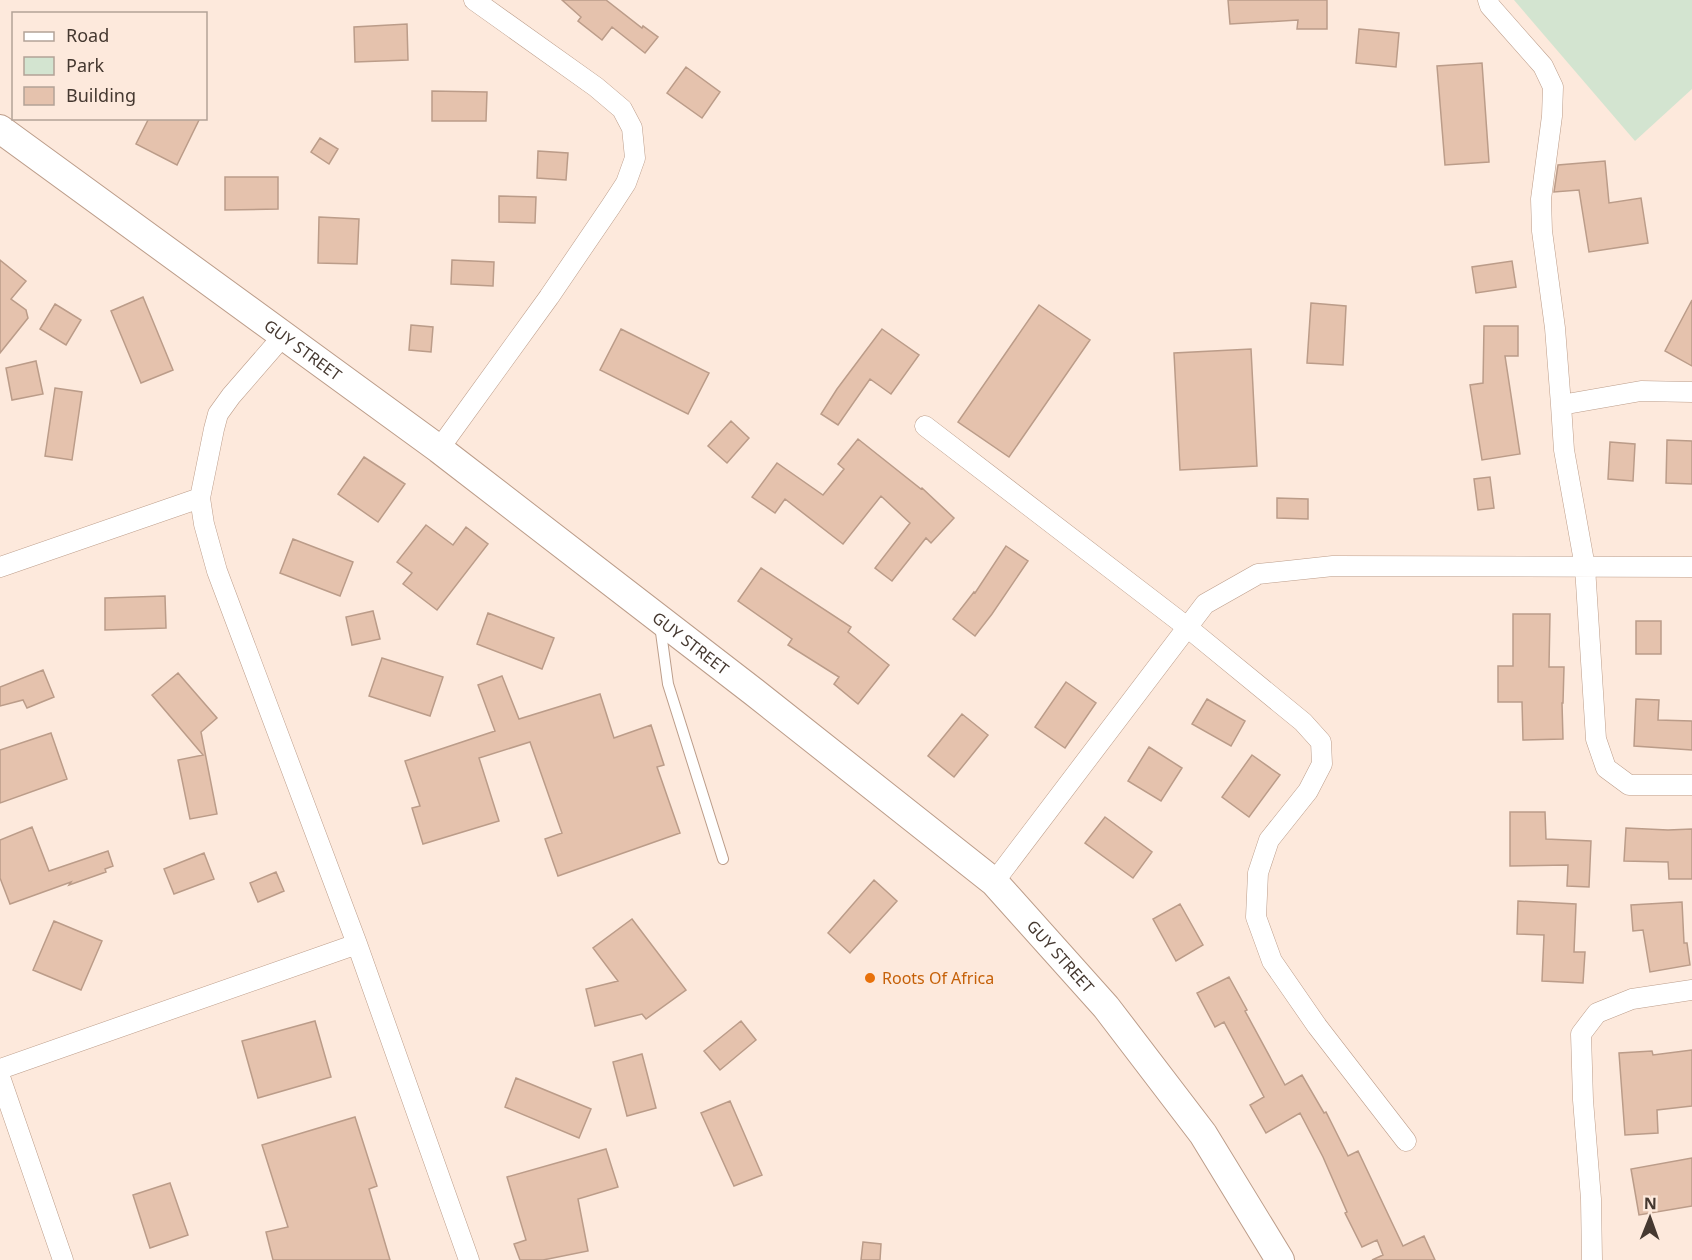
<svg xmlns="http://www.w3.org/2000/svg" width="1692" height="1260" font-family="'Noto Sans',sans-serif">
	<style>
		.green { fill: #d3e4d0 }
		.building { fill: #e5c2ad; stroke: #bb9c89; stroke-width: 1.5 }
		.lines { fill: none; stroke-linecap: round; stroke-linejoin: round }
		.lane-casing { stroke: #bc9d8a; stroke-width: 12 }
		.street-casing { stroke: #bc9d8a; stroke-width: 21 }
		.secondary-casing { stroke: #bc9d8a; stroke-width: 30 }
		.lane { stroke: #fff; stroke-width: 10 }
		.street { stroke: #fff; stroke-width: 20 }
		.secondary { stroke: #fff; stroke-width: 28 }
		.food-dot { fill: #e8710a; stroke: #fde9dc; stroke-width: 2 }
		.labels { text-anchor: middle; stroke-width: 4.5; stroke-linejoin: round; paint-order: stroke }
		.street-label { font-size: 16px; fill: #453830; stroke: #fde9dc }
		.food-label { font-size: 16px; fill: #c56008; stroke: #fde9dc; text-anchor: start }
	</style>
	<rect width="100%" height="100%" fill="#fde9dc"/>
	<path class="green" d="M 1514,0 L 1692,0 L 1692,89 L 1635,141 Z"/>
	<path class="building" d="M 562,0 L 606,0 L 642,28 L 643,26 L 658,37 L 645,53 L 612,27 L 602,40 L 578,21 L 581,17 Z
		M 1228,0 L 1327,0 L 1327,29 L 1297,29 L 1298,20 L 1230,24 Z
		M 407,24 L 408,60 L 355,62 L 354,27 Z
		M 1359,29 L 1399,33 L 1396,67 L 1356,63 Z
		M 1482,63 L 1489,162 L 1445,165 L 1437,66 Z
		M 686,67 L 720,92 L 702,118 L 667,93 Z
		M 432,91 L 487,92 L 486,121 L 432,121 Z
		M 149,118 L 200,118 L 177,165 L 136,144 Z
		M 320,138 L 338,149 L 329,164 L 311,152 Z
		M 538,151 L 568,153 L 566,180 L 537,178 Z
		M 1605,161 L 1609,203 L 1641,198 L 1648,243 L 1589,252 L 1579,190 L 1554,192 L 1558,165 Z
		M 225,177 L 278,177 L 278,209 L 225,210 Z
		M 499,196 L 536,197 L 535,223 L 499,222 Z
		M 319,217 L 359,219 L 357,264 L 318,263 Z
		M 0,260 L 26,281 L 11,299 L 26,310 L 28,318 L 0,353 Z
		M 452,260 L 494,262 L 493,286 L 451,284 Z
		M 1512,261 L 1516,287 L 1476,293 L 1472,267 Z
		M 143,297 L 173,370 L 141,383 L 111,311 Z
		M 1692,300 L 1692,366 L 1665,351 Z
		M 1311,303 L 1346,306 L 1343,365 L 1307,363 Z
		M 55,304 L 81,320 L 66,345 L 40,329 Z
		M 1039,305 L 1090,340 L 1009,457 L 958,422 Z
		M 411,325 L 433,327 L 431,352 L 409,350 Z
		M 1484,326 L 1518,326 L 1518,356 L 1505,356 L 1520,454 L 1482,460 L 1470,385 L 1483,383 Z
		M 621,329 L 709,373 L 688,414 L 600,370 Z
		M 882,329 L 919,355 L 891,394 L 870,379 L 838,425 L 821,414 L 837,389 Z
		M 1251,349 L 1257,466 L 1180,470 L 1174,353 Z
		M 36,361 L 43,394 L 12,400 L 6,368 Z
		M 55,388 L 82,392 L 72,460 L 45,456 Z
		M 731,421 L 749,438 L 727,463 L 708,446 Z
		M 858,439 L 921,489 L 922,488 L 954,518 L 931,543 L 926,538 L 892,581 L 875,568 L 910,523 L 881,496 L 843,544 L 785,499 L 775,513 L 752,497 L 777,463 L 823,495 L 844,469 L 838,464 Z
		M 1667,440 L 1692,441 L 1692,484 L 1666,483 Z
		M 1610,442 L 1635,444 L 1633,481 L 1608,479 Z
		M 364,457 L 405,484 L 378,522 L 338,494 Z
		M 1490,477 L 1494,508 L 1478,510 L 1474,479 Z
		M 1277,498 L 1308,499 L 1308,519 L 1277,518 Z
		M 426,525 L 453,545 L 466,527 L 488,544 L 437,610 L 403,584 L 412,573 L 397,562 Z
		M 293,539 L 353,562 L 340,596 L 280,573 Z
		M 1006,546 L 1028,561 L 992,614 L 975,636 L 953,619 L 974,592 L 975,593 Z
		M 761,568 L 851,627 L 848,632 L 889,665 L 858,704 L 834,684 L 839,677 L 788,645 L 792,639 L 738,601 Z
		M 165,596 L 166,628 L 105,630 L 105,598 Z
		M 373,611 L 380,639 L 352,645 L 346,617 Z
		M 488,613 L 554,638 L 542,669 L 477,644 Z
		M 1513,614 L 1550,614 L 1549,667 L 1564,667 L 1563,703 L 1562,703 L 1563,739 L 1523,740 L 1522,702 L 1498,702 L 1498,666 L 1513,666 Z
		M 1636,621 L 1661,621 L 1661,654 L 1636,654 Z
		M 382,658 L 443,677 L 430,716 L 369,696 Z
		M 43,670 L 54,697 L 27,708 L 23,700 L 0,706 L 0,687 Z
		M 178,673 L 217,718 L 201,732 L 217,814 L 190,819 L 178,760 L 203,755 L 152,695 Z
		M 502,676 L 519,719 L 600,694 L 614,738 L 651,725 L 664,765 L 657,767 L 680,833 L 558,876 L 545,839 L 562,833 L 530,742 L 479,758 L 499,821 L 423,844 L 412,808 L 420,806 L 405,761 L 495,731 L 478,685 Z
		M 1066,682 L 1096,703 L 1065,748 L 1035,727 Z
		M 1207,699 L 1245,721 L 1231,746 L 1192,724 Z
		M 1636,699 L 1659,700 L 1658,720 L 1692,721 L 1692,750 L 1634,746 Z
		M 962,714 L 988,735 L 954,777 L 928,756 Z
		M 51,733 L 67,779 L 0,803 L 0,750 Z
		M 1149,747 L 1182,768 L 1161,801 L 1128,781 Z
		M 1252,755 L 1280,775 L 1249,817 L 1222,797 Z
		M 1510,812 L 1545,812 L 1546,839 L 1591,841 L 1589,887 L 1567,886 L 1568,865 L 1510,866 Z
		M 1105,817 L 1152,852 L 1133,878 L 1085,843 Z
		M 32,827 L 49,871 L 108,851 L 113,866 L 105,869 L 106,872 L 69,885 L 71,882 L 10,904 L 0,878 L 0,840 Z
		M 1626,828 L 1668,830 L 1692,829 L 1692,879 L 1669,879 L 1668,862 L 1624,861 Z
		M 204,853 L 214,879 L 174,894 L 164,869 Z
		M 276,872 L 284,891 L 258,902 L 250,883 Z
		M 874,880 L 897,901 L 850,953 L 828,933 Z
		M 1518,901 L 1576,904 L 1574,952 L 1585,952 L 1583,983 L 1542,981 L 1544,935 L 1517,934 Z
		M 1682,902 L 1684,943 L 1687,943 L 1690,965 L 1650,972 L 1643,930 L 1633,931 L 1631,905 Z
		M 1180,904 L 1203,945 L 1176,961 L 1153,919 Z
		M 632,919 L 686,990 L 646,1019 L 642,1014 L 595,1026 L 586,989 L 618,981 L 593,948 Z
		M 54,921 L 102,941 L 81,990 L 33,970 Z
		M 1229,977 L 1247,1010 L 1245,1011 L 1285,1085 L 1302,1075 L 1324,1113 L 1326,1112 L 1348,1156 L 1358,1151 L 1403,1246 L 1424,1236 L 1435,1260 L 1372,1260 L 1383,1255 L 1377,1240 L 1362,1247 L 1345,1213 L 1347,1212 L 1323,1157 L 1300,1113 L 1266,1133 L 1250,1105 L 1264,1097 L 1224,1022 L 1215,1027 L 1197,993 Z
		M 315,1021 L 331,1077 L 258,1098 L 242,1041 Z
		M 741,1021 L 756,1040 L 720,1070 L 704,1051 Z
		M 1692,1050 L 1692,1106 L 1657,1110 L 1658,1133 L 1625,1135 L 1619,1053 L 1652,1051 L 1653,1055 Z
		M 642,1054 L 656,1108 L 627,1116 L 613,1062 Z
		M 516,1078 L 591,1109 L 579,1138 L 505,1107 Z
		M 730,1101 L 762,1175 L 734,1186 L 701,1113 Z
		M 355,1117 L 377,1186 L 369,1189 L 390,1260 L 273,1260 L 266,1232 L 288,1227 L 262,1145 Z
		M 606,1149 L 618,1187 L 578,1199 L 588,1251 L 543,1260 L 520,1260 L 514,1244 L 526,1240 L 507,1177 Z
		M 1692,1158 L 1692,1206 L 1639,1215 L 1631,1169 Z
		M 170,1183 L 188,1235 L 150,1248 L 133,1195 Z
		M 863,1242 L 881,1244 L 880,1260 L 861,1260 Z"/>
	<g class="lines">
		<defs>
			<path id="lane" d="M 660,625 L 668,684 L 723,859"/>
			<path id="street" d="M 1488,0 L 1490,6 L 1543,66 L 1553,87 L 1552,116 L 1541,199 L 1542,231 L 1555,328 L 1561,405
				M 283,336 L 231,396 L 218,414 L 214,429 L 200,498 L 204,524 L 217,571 L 357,944 L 469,1260
				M 1692,392 L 1641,391 L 1561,405 L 1564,450 L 1585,567 L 1596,739 L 1606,768 L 1629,785 L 1692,785
				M 925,426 L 1187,627 L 1303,722 L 1321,742 L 1322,764 L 1308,791 L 1269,840 L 1258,873 L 1256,917 L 1272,961 L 1317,1026 L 1406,1141
				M 439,449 L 549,297 L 611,206 L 626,183 L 635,158 L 632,128 L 622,109 L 596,87 L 474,0
				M 0,567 L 200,498
				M 994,882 L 1205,604 L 1258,574 L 1333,566 L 1692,567
				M 0,1069 L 357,944
				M 0,1077 L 63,1260
				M 1592,1260 L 1591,1199 L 1583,1100 L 1581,1034 L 1597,1013 L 1632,999 L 1692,990"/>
			<g id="secondary">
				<path id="s1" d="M 0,129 L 439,449 L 754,692 L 994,882 L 1106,1007 L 1203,1134 L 1280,1260"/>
			</g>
		</defs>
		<use href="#lane" class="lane-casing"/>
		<use href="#street" class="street-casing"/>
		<use href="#secondary" class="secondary-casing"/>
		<use href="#lane" class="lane"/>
		<use href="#street" class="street"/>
		<use href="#secondary" class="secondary"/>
	</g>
	<circle class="food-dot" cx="870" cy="978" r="6"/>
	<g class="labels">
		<g class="street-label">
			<text dy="6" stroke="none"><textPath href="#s1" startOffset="375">GUY STREET</textPath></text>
			<text dy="6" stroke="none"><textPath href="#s1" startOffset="861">GUY STREET</textPath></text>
			<text dy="6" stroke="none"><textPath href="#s1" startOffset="1347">GUY STREET</textPath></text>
		</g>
		<g class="food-label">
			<text x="882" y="984">Roots Of Africa</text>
		</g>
	</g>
	<rect x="12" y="12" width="195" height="108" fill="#fde9dc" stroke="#b3a297" stroke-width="1.5"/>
	<rect x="24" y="32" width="30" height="9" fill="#ffffff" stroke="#b3a297" stroke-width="1.5"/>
	<text x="66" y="42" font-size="18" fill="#453830">Road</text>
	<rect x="24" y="57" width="30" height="18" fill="#d3e4d0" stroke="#b3a297" stroke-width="1.5"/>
	<text x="66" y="72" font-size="18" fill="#453830">Park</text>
	<rect x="24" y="87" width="30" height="18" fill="#e5c2ad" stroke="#b3a297" stroke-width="1.5"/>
	<text x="66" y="102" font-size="18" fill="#453830">Building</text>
	<g transform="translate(1650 1218) rotate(1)" stroke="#fde9dc" stroke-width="4.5" paint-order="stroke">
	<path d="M0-4.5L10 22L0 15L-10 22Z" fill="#453830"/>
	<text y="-9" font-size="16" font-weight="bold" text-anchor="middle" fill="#453830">N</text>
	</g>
</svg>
